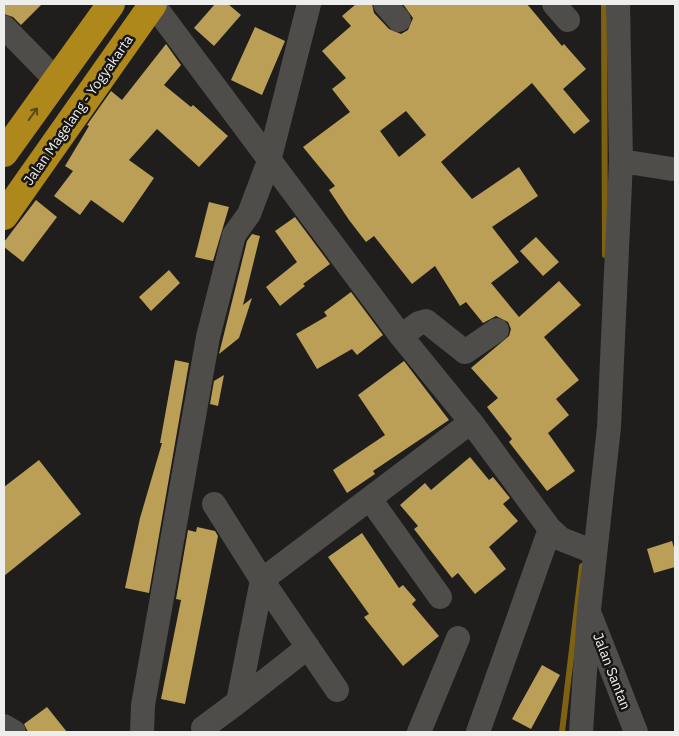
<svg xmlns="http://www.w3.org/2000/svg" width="679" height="736" font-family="'IBM Plex Sans',sans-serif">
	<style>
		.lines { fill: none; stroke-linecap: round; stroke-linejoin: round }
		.stream { stroke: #7e6212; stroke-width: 6 }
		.building { fill: #bc9f56; fill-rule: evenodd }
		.street { stroke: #4f4d4a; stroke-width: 24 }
		.highway { stroke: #ae881a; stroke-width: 28 }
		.oneway { stroke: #5a4916 }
		.labels { text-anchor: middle; stroke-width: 5; stroke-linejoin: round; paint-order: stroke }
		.street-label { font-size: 14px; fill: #ededeb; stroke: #161513 }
	</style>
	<rect width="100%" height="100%" fill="#1f1e1c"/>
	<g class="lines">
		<path class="stream" d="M 604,4 L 605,255
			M 562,732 L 582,566"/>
	</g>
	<path class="building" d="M 4,4 L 42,4 L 21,25 L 13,17 L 4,14 Z
		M 215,4 L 228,4 L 241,15 L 214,46 L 194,28 Z
		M 356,4 L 372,4 L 374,13 L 389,29 L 401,34 L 408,30 L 413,18 L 403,4 L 527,4 L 562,46 L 564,44 L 586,69 L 563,89 L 590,121 L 574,134 L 532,83 L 441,162 L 472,199 L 519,167 L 538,196 L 492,227 L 519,262 L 491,283 L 519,317 L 559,281 L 581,305 L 544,337 L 579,380 L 556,399 L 569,415 L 548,433 L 575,471 L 547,491 L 509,442 L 512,439 L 487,407 L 498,398 L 471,368 L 509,336 L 511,329 L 508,322 L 496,316 L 483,323 L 466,302 L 460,306 L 435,266 L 412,284 L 374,236 L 366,242 L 349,220 L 329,190 L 335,186 L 303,147 L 350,112 L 332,89 L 346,78 L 322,51 L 351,26 L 342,16 ZM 406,111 L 426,135 L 399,157 L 380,131 Z
		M 255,27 L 285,41 L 262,95 L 231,80 Z
		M 166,44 L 181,65 L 164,85 L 191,107 L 193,105 L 228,136 L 199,167 L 157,129 L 129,160 L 154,178 L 123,223 L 91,200 L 80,215 L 54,196 L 73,171 L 65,166 L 89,126 L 87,125 L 111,91 L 122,100 Z
		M 36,200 L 57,217 L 23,262 L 4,247 L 4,242 Z
		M 209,202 L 229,207 L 213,261 L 195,257 Z
		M 295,217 L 330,264 L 303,284 L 305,286 L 280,306 L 266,287 L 297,262 L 275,231 Z
		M 252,234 L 260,236 L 243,305 L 252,298 L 239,338 L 219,354 L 247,241 Z
		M 536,237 L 559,262 L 543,276 L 520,251 Z
		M 169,270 L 180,283 L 151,311 L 139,297 Z
		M 351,292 L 383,335 L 357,355 L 352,349 L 317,369 L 296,334 L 327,316 L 324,312 Z
		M 175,360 L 189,363 L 149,593 L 125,588 L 140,518 L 162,443 L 160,443 Z
		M 404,361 L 449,420 L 373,471 L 375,474 L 347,493 L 333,470 L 385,435 L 358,395 Z
		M 224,375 L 218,406 L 210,404 L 214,381 Z
		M 470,457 L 489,480 L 493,477 L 510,498 L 503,504 L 518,521 L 489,547 L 506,569 L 475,594 L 458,573 L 452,578 L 414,529 L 418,526 L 400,505 L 425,483 L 431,490 Z
		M 39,460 L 81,514 L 4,576 L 4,487 Z
		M 197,527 L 215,531 L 218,536 L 185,704 L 161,699 L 181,600 L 176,599 L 188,530 L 196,532 Z
		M 362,533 L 399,588 L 403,585 L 416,600 L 412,604 L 439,636 L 403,666 L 364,617 L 369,614 L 328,557 Z
		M 672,541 L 675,551 L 675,567 L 654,573 L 647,549 Z
		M 542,665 L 560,675 L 531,729 L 512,719 Z
		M 47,707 L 67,732 L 28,732 L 24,724 Z"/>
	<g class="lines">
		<path class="street" d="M 153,4 L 401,336 L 471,422 L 550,529 L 561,539 L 594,552
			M 385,4 L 399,20
			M 554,4 L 568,20
			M 4,27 L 57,81
			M 621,161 L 672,169
			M 401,336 L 419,323 L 426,321 L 465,352 L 497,330
			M 370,499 L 440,597
			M 214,504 L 262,580 L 337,690
			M 591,617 L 636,732
			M 238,702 L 308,647
			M 4,726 L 14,732
			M 203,728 L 238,702 L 262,580 L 471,422
			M 142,732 L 143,705 L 208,337 L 234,235 L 249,214 L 269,161 L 309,4
			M 419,732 L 458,638
			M 478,732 L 550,529
			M 581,732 L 589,610 L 609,427 L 621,161 L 618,4"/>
		<path class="highway" d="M 4,153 L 111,4
			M 4,216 L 153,4"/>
	</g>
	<defs><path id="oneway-shaft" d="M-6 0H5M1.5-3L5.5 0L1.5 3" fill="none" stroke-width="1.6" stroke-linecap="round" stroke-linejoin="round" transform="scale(1.25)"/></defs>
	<use class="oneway" href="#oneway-shaft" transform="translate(33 114) rotate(-54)"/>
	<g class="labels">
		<g class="street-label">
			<text transform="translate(78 110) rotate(-55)" y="5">Jalan Magelang - Yogyakarta</text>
			<text transform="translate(612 671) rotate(69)" y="5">Jalan Santan</text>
		</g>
	</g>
	<rect width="679" height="736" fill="none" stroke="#ededeb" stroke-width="10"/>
</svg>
